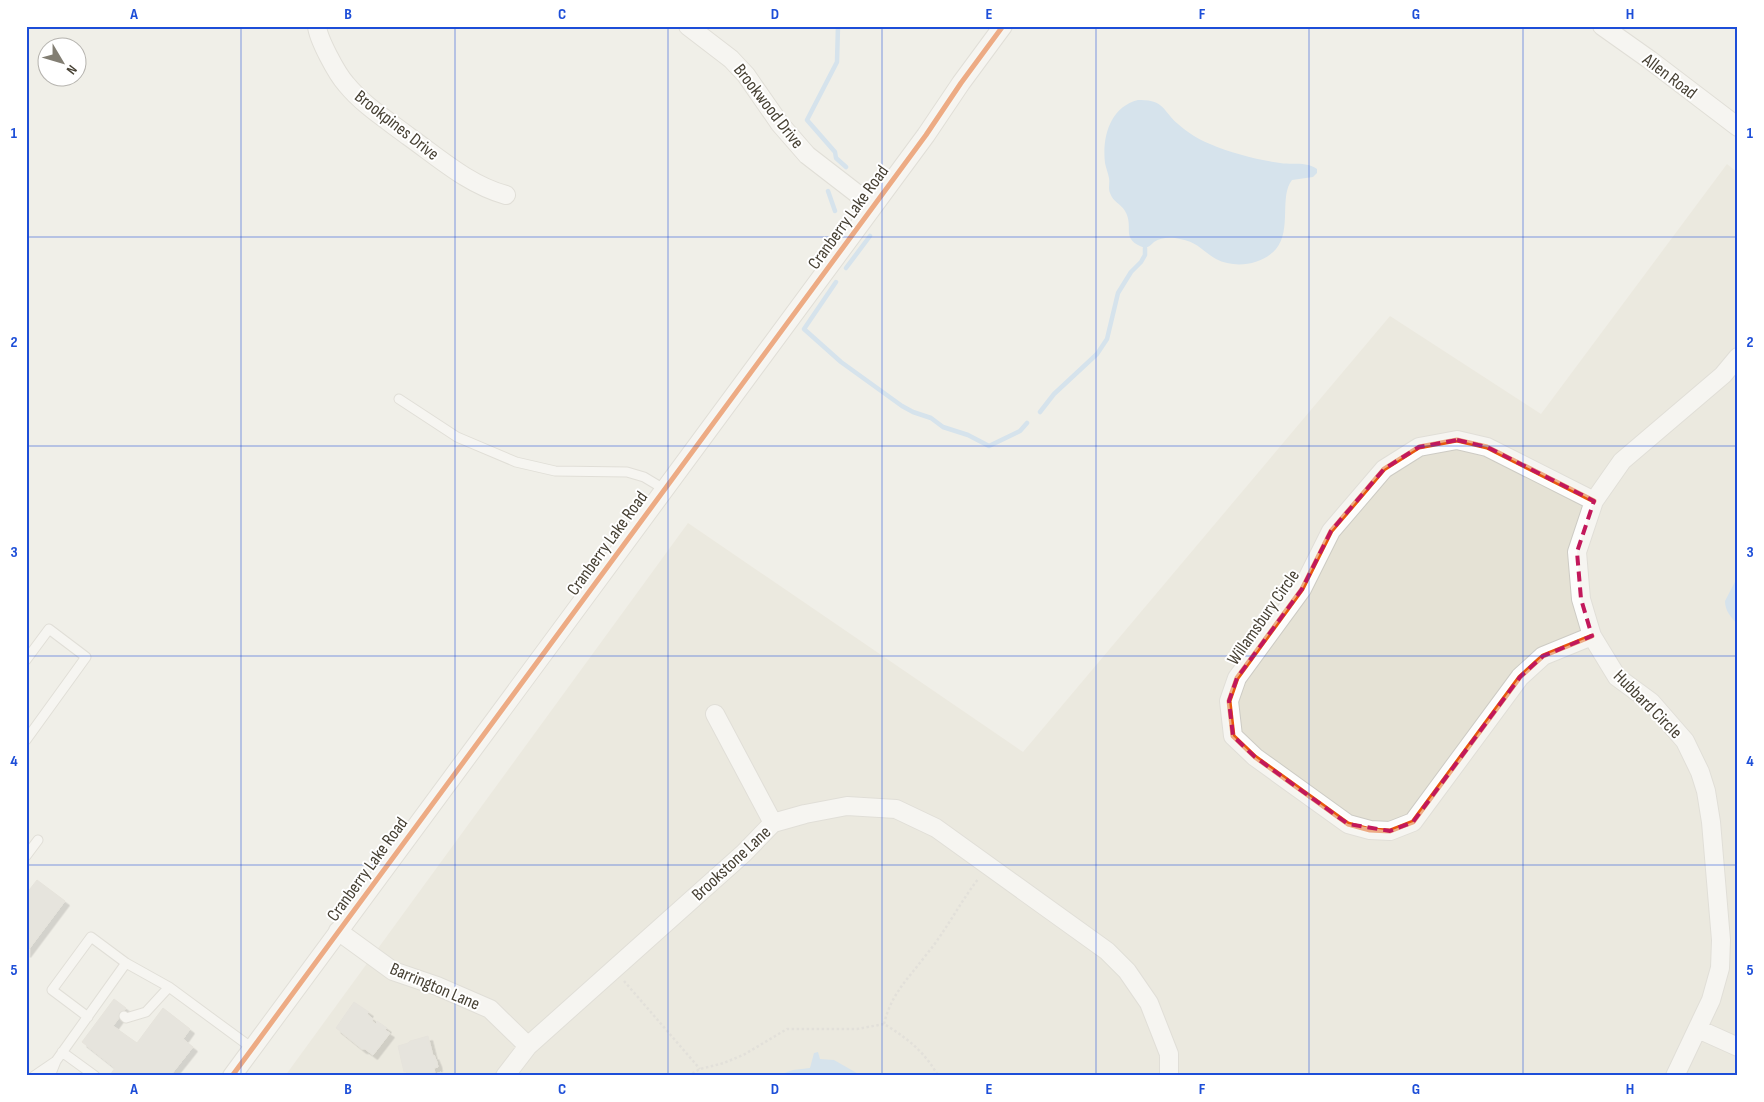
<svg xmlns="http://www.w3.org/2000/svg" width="1764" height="1102" font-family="'Sofia Sans Condensed',sans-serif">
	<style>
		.residential { fill: #e5e2d5 }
		.water { fill: #b5d5f2 }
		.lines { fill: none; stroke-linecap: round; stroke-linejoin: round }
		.stream { stroke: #b5d5f2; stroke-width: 4.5 }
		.building { fill: #dad8d1; stroke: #d9d6ce; filter: url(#shadow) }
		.lane-casing { stroke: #cdcbc4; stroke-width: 11 }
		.street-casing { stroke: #cdcbc4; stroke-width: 20 }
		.path { stroke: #d1cfc9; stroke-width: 2.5; stroke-dasharray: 2.5 2.5; stroke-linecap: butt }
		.lane { stroke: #fdfdfc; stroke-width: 9 }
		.street { stroke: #fdfdfc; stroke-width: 18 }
		.cycleway-casing { stroke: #fff; stroke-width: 8 }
		.cycleway { stroke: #e8590c; stroke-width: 5 }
		.marked { fill: none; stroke: #c2185b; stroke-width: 4; stroke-dasharray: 10 6; stroke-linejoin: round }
		.grid { fill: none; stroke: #1d4ed8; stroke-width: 1; stroke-opacity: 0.55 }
		.labels { text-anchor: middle; stroke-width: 4; stroke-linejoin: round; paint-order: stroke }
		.street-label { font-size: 18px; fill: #474134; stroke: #fff }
		.neatline { fill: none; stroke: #1d4ed8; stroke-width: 2 }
		.grid-label { font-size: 16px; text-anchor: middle; font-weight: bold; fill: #1d4ed8 }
	</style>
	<defs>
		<filter id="shadow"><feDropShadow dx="4.5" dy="4.5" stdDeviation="0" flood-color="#0004"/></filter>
	</defs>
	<rect width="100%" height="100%" fill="#f0efe8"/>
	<path class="residential" d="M 1727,164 L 1738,173 L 1738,1076 L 285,1076 L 688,523 L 1023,752 L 1390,316 L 1541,414 Z"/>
	<path class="water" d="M 1138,100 C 1164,99 1163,111 1178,124 C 1187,132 1199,140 1210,144 C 1231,153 1258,160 1280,163 C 1293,165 1306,161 1317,169 L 1317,173 L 1313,177 L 1292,180 C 1279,196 1292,230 1276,249 C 1262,265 1235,269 1216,259 C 1202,251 1198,242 1180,239 C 1172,237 1161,237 1154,242 C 1151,245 1149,247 1145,248 C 1119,239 1135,228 1125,211 C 1121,204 1113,202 1110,193 C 1108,188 1110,184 1109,178 C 1108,173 1106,168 1105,163 C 1102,137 1110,107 1138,100 Z
		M 1738,576 L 1738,625 C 1731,617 1725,611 1725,601 Z
		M 818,1052 L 820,1059 L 834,1060 L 862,1076 L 776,1076 L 793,1070 L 810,1068 L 814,1053 Z"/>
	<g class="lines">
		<path class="stream" d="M 838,26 L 837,62 L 807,120 L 835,152 L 836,158 L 846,167
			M 828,191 L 835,211
			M 846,268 L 870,236
			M 836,282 L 804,329 L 841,362 L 902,406 L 913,412 L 931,418 L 943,427 L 968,435 L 989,446 L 1020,431 L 1027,423
			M 1040,412 L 1054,394 L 1097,354 L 1107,339 L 1118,293 L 1131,272 L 1141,262 L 1145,255 L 1145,248"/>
	</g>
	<path class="building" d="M 37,880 L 65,901 L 26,953 L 26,894 Z
		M 114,999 L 126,1008 L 113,1026 L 137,1043 L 163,1008 L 190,1029 L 183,1039 L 193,1047 L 170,1076 L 112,1076 L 110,1075 L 115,1068 L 82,1042 Z
		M 354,1002 L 369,1012 L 367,1014 L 373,1019 L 372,1021 L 376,1024 L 377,1021 L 387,1028 L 385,1030 L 390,1033 L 373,1055 L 365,1049 L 362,1049 L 336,1028 Z
		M 428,1036 L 433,1056 L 434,1055 L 437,1062 L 438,1067 L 434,1068 L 435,1074 L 441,1072 L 442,1076 L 407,1076 L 406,1071 L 404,1072 L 398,1046 L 408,1043 L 410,1041 Z"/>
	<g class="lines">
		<defs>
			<path id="lane" d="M 399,399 L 457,437 L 516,462 L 555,471 L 627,472 L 644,477 L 664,489
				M 26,660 L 49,629 L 86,657 L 26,740
				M 26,856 L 38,840
				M 124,1016 L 126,1018 L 146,1012 L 169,987
				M 88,1017 L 52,990 L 91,937 L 126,963
				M 62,1052 L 95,1076
				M 34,1076 L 56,1061
				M 50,1076 L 56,1061 L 126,963 L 169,987 L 252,1048"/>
			<path id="street" d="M 317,26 C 318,39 337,74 346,84 C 363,105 387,120 408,136 C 439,158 469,185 506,195
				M 688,26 L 731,59 L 746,75 L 780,124 L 807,155 L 873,206
				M 1602,26 L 1650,60 L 1738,127
				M 1592,636 L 1543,656 L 1520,677 L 1413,822 L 1390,831 L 1370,830 L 1348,824 L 1255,757 L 1233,736 L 1229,701 L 1237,678 L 1302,589 L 1331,531 L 1384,469 L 1419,447 L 1457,440 L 1487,447 L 1594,501
				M 715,714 L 773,823
				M 338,931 L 393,971 L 437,986 L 490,1009 L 528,1046
				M 1698,1029 L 1738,1047
				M 232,1076 L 926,135 L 961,83 L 1003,26
				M 505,1076 L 528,1046 L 744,853 L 773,823 L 805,814 L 847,806 L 896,809 L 936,828 L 1107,951 L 1127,971 L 1149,1003 L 1169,1054 L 1169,1076
				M 1675,1076 L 1711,1000 L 1720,968 L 1721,940 L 1711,822 L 1706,791 L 1700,772 L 1685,741 L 1651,702 L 1617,677 L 1592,636 L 1581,599 L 1577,552 L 1594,501 L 1622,461 L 1723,375 L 1738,357"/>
		</defs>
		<use href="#lane" class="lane-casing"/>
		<use href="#street" class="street-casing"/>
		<path class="path" d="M 624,981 L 700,1069
			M 884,1024 C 891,994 908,979 926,955 C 946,931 960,902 979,878
			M 688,1076 L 700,1069 L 724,1063 L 745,1054 L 787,1029 L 857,1029 L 884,1024 C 906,1037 926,1053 938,1076"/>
		<use href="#lane" class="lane"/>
		<use href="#street" class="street"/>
		<defs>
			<path id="cycleway" d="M 1592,636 L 1543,656 L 1520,677 L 1413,822 L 1390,831 L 1370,830 L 1348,824 L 1255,757 L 1233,736 L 1229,701 L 1237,678 L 1302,589 L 1331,531 L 1384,469 L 1419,447 L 1457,440 L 1487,447 L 1594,501
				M 232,1076 L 926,135 L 961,83 L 1003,26"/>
		</defs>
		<use href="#cycleway" class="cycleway-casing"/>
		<use href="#cycleway" class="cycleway"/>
	</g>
	<path d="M0 0H1764V1102H0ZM 1457,440 L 1487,447 L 1594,501 L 1577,552 L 1581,599 L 1592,636 L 1543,656 L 1520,677 L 1413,822 L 1390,831 L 1348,824 L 1255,757 L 1233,736 L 1229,701 L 1237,678 L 1302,589 L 1331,531 L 1384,469 L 1419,447 Z" fill="#f0efe8" fill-opacity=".55" fill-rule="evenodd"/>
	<path class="marked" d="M 1457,440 L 1487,447 L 1594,501 L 1577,552 L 1581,599 L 1592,636 L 1543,656 L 1520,677 L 1413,822 L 1390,831 L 1348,824 L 1255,757 L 1233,736 L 1229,701 L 1237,678 L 1302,589 L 1331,531 L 1384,469 L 1419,447 Z"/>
	<path class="grid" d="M 241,26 L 241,1076M 455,26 L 455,1076M 668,26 L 668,1076M 882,26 L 882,1076M 1096,26 L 1096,1076M 1309,26 L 1309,1076M 1523,26 L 1523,1076M 26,237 L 1738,237M 26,446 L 1738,446M 26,656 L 1738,656M 26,865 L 1738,865"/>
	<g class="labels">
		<g class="street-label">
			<text transform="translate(1670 76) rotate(37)" y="6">Allen Road</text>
			<text transform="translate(769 106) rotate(52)" y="6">Brookwood Drive</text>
			<text transform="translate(397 125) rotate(38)" y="6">Brookpines Drive</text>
			<text transform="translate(848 217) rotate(-54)" y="6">Cranberry Lake Road</text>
			<text transform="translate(607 543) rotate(-54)" y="6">Cranberry Lake Road</text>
			<text transform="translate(1263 617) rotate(-55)" y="6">Willamsbury Circle</text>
			<text transform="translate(1648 704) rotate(45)" y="6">Hubbard Circle</text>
			<text transform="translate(731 863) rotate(-43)" y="6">Brookstone Lane</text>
			<text transform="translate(367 869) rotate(-54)" y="6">Cranberry Lake Road</text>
			<text transform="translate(435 986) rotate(23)" y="6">Barrington Lane</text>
		</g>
	</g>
	<rect width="1764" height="1102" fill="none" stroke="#ffffff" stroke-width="55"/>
	<g transform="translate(62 62) rotate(128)"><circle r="24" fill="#ffffff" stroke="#b5b3ae"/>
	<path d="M0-4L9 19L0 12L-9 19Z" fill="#827e73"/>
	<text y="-8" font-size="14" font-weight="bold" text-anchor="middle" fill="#474134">N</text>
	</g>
	<rect x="28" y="28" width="1708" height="1046" class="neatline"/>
	<g class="grid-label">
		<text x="134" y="19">A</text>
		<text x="348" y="19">B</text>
		<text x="562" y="19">C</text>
		<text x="775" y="19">D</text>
		<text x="989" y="19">E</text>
		<text x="1202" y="19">F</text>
		<text x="1416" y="19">G</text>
		<text x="1630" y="19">H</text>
		<text x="14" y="138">1</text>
		<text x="1750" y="138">1</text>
		<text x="14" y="347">2</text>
		<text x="1750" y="347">2</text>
		<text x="14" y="557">3</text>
		<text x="1750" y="557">3</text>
		<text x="14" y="766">4</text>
		<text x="1750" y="766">4</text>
		<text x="14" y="975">5</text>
		<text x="1750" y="975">5</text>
		<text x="134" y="1094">A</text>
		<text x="348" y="1094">B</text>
		<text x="562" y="1094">C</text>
		<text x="775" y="1094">D</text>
		<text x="989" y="1094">E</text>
		<text x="1202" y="1094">F</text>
		<text x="1416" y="1094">G</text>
		<text x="1630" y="1094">H</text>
	</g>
</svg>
